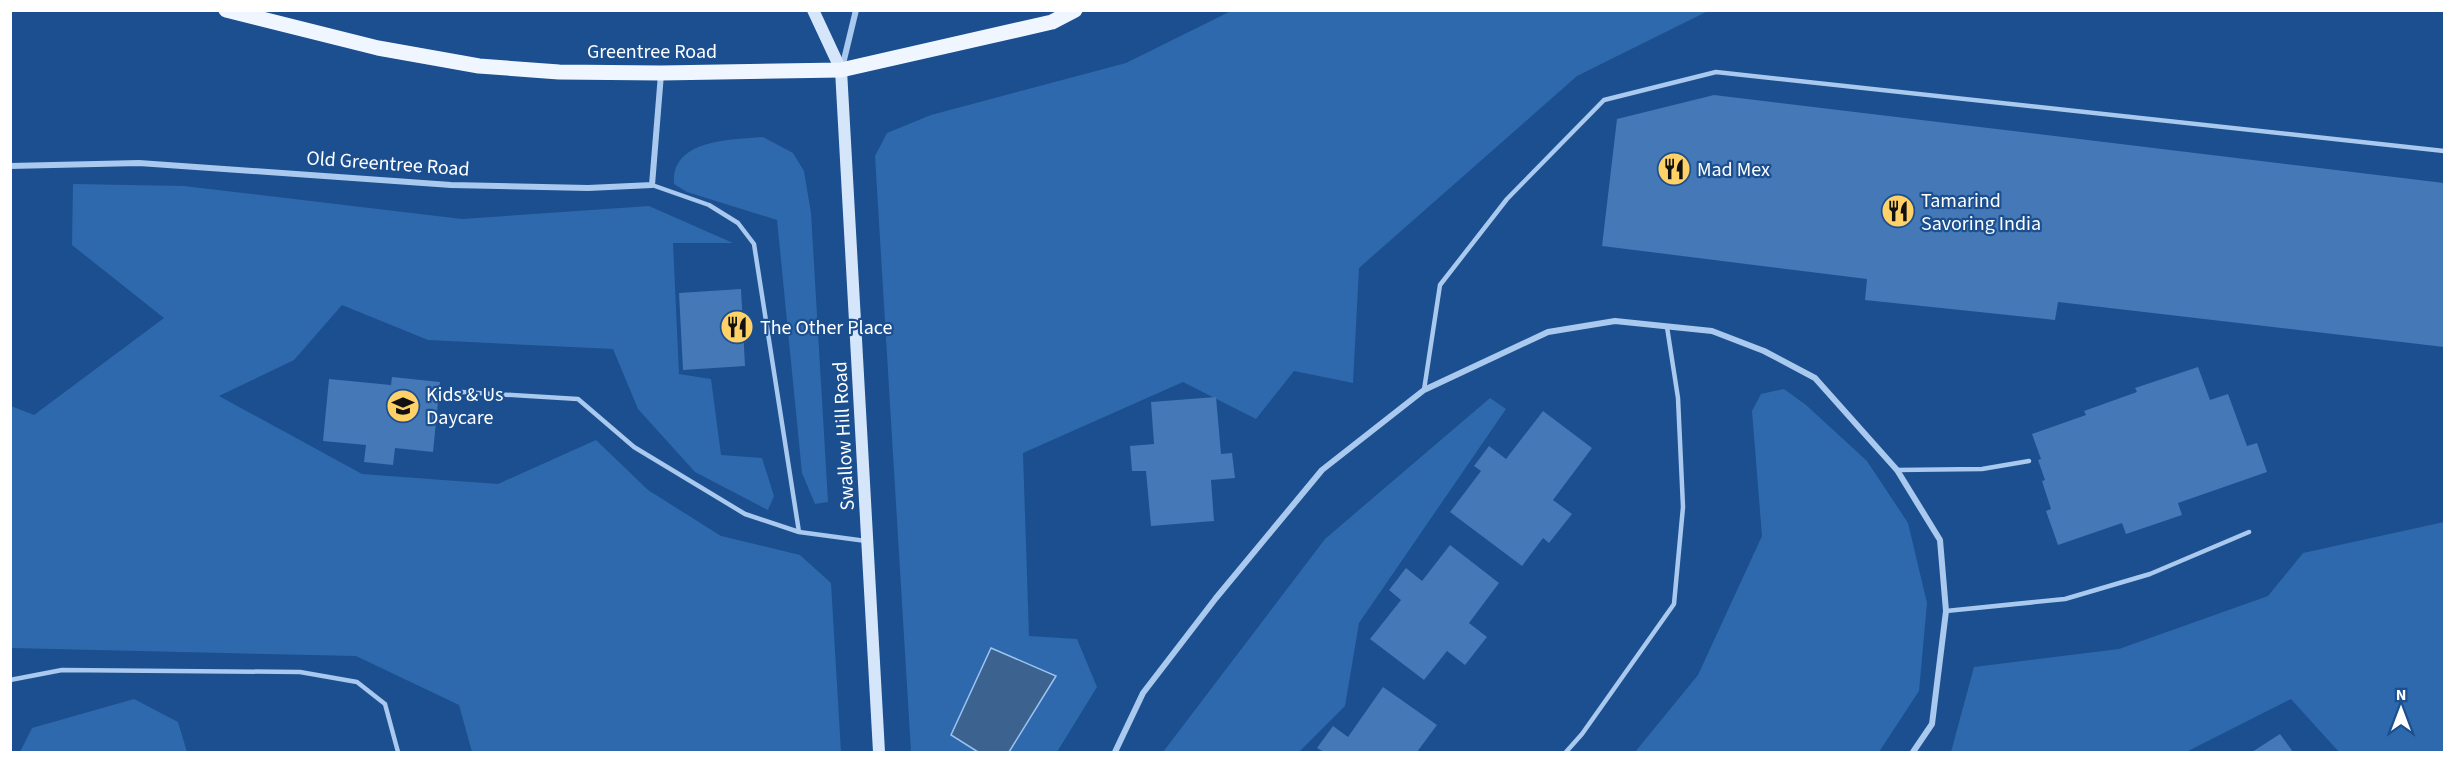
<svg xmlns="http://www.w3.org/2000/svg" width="2455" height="763" font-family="'Source Sans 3',sans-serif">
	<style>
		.green { fill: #2e69ad }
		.water { fill: #3c6290; stroke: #9cc4f0; stroke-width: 1.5 }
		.building { fill: #4478b7 }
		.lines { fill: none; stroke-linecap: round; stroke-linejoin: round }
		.lane { stroke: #a9c9ee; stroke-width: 4.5 }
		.street { stroke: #a9c9ee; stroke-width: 6 }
		.secondary { stroke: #d6e6fa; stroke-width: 12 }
		.primary { stroke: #f0f6ff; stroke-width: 15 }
		.labels { text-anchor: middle; stroke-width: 4.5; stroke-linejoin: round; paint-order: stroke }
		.street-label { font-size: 20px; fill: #fff; stroke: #1b4f8f }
		.poi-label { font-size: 20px; fill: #fff; stroke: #1b4f8f; text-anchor: start }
	</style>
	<rect width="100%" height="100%" fill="#1b4f8f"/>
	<path class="green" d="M 1231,11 L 1708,11 L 1577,76 L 1359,268 L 1353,383 L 1294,371 L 1256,419 L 1183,382 L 1023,453 L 1029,636 L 1077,639 L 1097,687 L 1057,752 L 911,752 L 875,156 L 887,133 L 931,115 L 1126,63 Z
		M 763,137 L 793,153 L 804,171 L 811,213 L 828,502 L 815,504 L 802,473 L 777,220 L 687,192 L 674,184 C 671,139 730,140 763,137 Z
		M 73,184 L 184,186 L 462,219 L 649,206 L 733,243 L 673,243 L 679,374 L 711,379 L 721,455 L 762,458 L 774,496 L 768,510 L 695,472 L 638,409 L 613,349 L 428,340 L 342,305 L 294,360 L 219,396 L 362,474 L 498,484 L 596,440 L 648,490 L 721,536 L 800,555 L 831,583 L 841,752 L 472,752 L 459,705 L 356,656 L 11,648 L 11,406 L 34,415 L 164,318 L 72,245 Z
		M 1784,389 L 1806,405 L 1867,461 L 1908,523 L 1927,603 L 1919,691 L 1879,752 L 1635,752 L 1698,675 L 1762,536 L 1752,411 L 1761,394 Z
		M 1490,398 L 1506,409 L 1359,623 L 1345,706 L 1299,752 L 1163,752 L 1325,539 Z
		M 2444,522 L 2444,752 L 2339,752 L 2291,699 L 2186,752 L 1951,752 L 1974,667 L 2119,649 L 2268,596 L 2303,553 Z
		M 134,699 L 178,722 L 187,752 L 20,752 L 32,728 Z"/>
	<path class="water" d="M 991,648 L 1056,676 L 1009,752 L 978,752 L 951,735 Z"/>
	<path class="building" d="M 1714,95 L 2444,183 L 2444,347 L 2058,302 L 2055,320 L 1865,300 L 1867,279 L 1602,246 L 1617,119 Z
		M 741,289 L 745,366 L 683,370 L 679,293 Z
		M 2198,367 L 2210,400 L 2228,394 L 2247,446 L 2257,443 L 2267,472 L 2178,503 L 2182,515 L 2126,534 L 2122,523 L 2058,545 L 2046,511 L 2051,509 L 2042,481 L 2045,480 L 2038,460 L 2041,459 L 2032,434 L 2086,415 L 2084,411 L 2137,392 L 2135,388 Z
		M 392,377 L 440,382 L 433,452 L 395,448 L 393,465 L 364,462 L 366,445 L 323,441 L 329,379 L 391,385 Z
		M 1216,397 L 1221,454 L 1232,453 L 1235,478 L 1211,480 L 1214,521 L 1151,526 L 1146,471 L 1132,471 L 1130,446 L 1154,444 L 1151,402 Z
		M 1543,411 L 1592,448 L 1553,500 L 1572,514 L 1549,543 L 1543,538 L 1522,566 L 1450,512 L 1481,471 L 1474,466 L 1489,446 L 1506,459 Z
		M 1450,545 L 1499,583 L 1469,623 L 1487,637 L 1465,665 L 1447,651 L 1424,680 L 1370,639 L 1401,600 L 1389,590 L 1406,568 L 1422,581 Z
		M 1383,687 L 1437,725 L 1417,752 L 1324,752 L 1317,748 L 1333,726 L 1348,737 Z
		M 2280,734 L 2293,752 L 2252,752 Z"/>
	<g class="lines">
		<path class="lane" d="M 652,185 L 709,205 L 738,223 L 754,244 L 799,532
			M 1424,390 L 1440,285 L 1507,199 L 1604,100 L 1716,72 L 2444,151
			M 462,392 L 578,399 L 634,447 L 745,514 L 799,532 L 866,541
			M 1897,470 L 1982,469 L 2029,461
			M 1946,611 L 2065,599 L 2150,574 L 2249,532
			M 10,680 L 62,670 L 300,672 L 357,682 L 385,704 L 398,752
			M 1566,752 L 1582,734 L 1674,604 L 1683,507 L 1678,398 L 1667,327"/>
		<path class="street" d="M 842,68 L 856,10
			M 10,166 L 139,163 L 451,185 L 588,188 L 652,185 L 661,74
			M 1115,752 L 1143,693 L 1216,598 L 1322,470 L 1424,390 L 1548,332 L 1615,321 L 1712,331 L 1764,351 L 1815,378 L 1897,470 L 1940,540 L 1946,611 L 1932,724 L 1913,752"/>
		<path class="secondary" d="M 813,10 L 841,70 L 879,752"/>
		<path class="primary" d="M 226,10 L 378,48 L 479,66 L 559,72 L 661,73 L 841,70 L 1052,22 L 1075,10"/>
	</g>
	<defs>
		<symbol id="restaurant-disc" viewBox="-11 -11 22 22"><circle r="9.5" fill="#ffd166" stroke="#1b4f8f"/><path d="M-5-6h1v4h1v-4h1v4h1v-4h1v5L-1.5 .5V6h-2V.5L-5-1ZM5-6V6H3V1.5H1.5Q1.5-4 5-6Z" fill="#111"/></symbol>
		<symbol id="school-disc" viewBox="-11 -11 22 22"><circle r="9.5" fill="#ffd166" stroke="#1b4f8f"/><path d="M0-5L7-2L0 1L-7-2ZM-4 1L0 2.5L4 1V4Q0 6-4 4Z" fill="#111"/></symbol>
	</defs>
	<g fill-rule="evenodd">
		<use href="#restaurant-disc" x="1655" y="150" width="38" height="38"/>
		<use href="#restaurant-disc" x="1879" y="192" width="38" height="38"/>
		<use href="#restaurant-disc" x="718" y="308" width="38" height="38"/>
		<use href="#school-disc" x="384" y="387" width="38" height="38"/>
	</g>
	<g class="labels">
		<g class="street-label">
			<text x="652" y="58">Greentree Road</text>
			<text transform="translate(388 163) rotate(4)" y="7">Old Greentree Road</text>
			<text transform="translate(843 436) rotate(-93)" y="7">Swallow Hill Road</text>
		</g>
		<g class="poi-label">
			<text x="1697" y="176">Mad Mex</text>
			<text x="1921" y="207">Tamarind<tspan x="1921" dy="23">Savoring India</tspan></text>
			<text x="760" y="334">The Other Place</text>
			<text x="426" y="401">Kids &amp; Us<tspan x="426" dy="23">Daycare</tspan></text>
		</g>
	</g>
	<rect width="2455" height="763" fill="none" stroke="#ffffff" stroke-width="24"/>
	<g transform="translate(2401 709)" stroke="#1b4f8f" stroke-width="4.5" paint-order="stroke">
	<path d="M0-4.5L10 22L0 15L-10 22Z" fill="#ffffff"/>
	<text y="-9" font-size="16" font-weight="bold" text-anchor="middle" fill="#ffffff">N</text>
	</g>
</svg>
